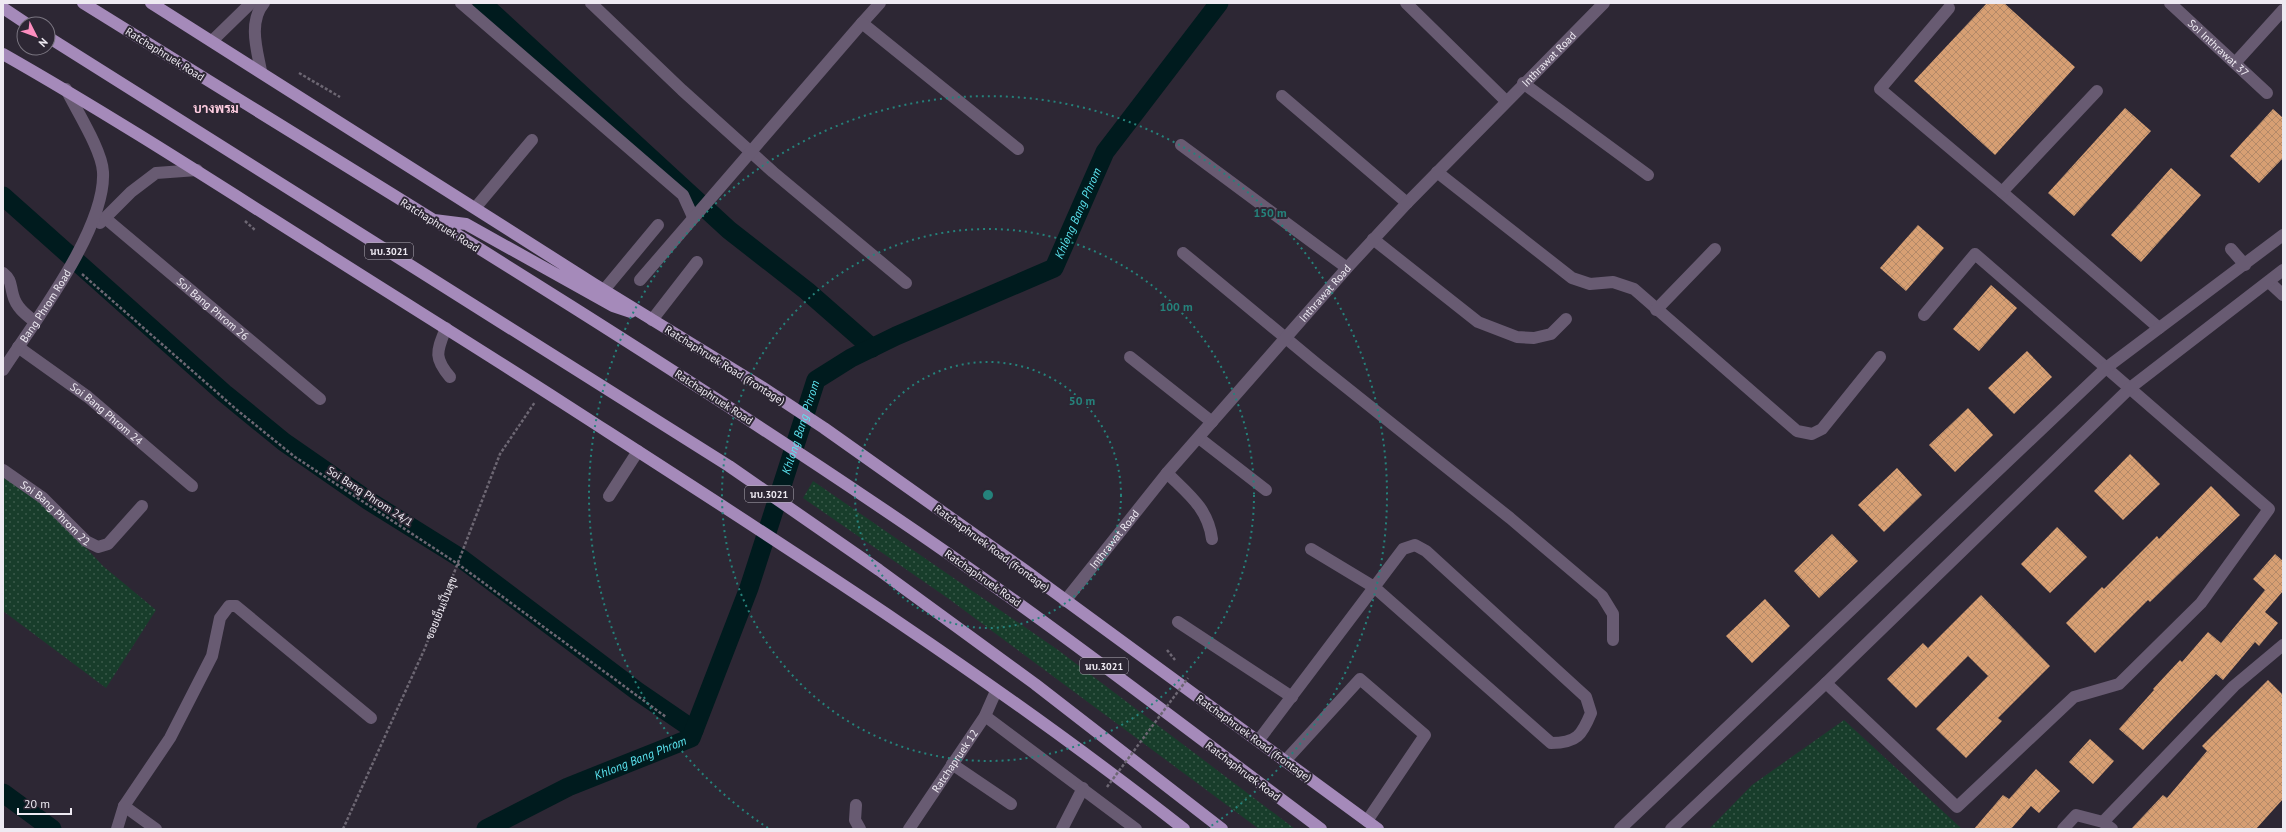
<svg xmlns="http://www.w3.org/2000/svg" width="2286" height="832" font-family="'PT Sans',Sarabun,sans-serif">
	<style>
		.grass { fill: url(#grass-dots) }
		.lines { fill: none; stroke-linecap: round; stroke-linejoin: round }
		.canal { stroke: #001b1e; stroke-width: 19 }
		.building { fill: url(#building-cross-hatch) }
		.path { stroke: #6d6773; stroke-width: 2.5; stroke-dasharray: 3 2; stroke-linecap: butt }
		.minor { stroke: #685b72; stroke-width: 12 }
		.major { stroke: #a58aba; stroke-width: 12 }
		.path-bridge { stroke: #6d6773; stroke-width: 2.5; stroke-dasharray: 3 2; stroke-linecap: butt }
		.ring { fill: none; stroke: #25827b; stroke-width: 2; stroke-dasharray: 2 4 }
		.labels { text-anchor: middle; stroke-width: 4; stroke-linejoin: round; paint-order: stroke }
		.shield { fill: #2d2734; stroke: #b4b0b9; stroke-width: 1 }
		.shield-label { font-size: 10px; font-weight: bold; fill: #eeeaf2 }
		.street-label { font-size: 11px; fill: #eeeaf2; stroke: #2d2734 }
		.water-label { font-size: 12px; font-style: italic; fill: #5be5f1; stroke: #2d2734 }
		.quarter-label { font-size: 13px; font-weight: bold; fill: #ffcee1; stroke: #2d2734 }
		.centre { fill: #25827b; stroke: #2d2734; stroke-width: 2 }
		.ring-label { font-size: 12px; text-anchor: middle; font-weight: bold; fill: #25827b; stroke: #2d2734; stroke-width: 4; stroke-linejoin: round; paint-order: stroke }
	</style>
	<defs>
		<pattern id="grass-dots" width="8" height="8" patternUnits="userSpaceOnUse"><rect width="8" height="8" fill="#183d2b"/><path d="M2 2h.1M6 6h.1" fill="none" stroke="#3a594a" stroke-width="1.8" stroke-linecap="round"/></pattern>
		<pattern id="building-cross-hatch" width="8" height="8" patternUnits="userSpaceOnUse"><rect width="8" height="8" fill="#d79f73"/><path d="M0 0l8 8M0 8l8-8" fill="none" stroke="#b38968"/></pattern>
	</defs>
	<rect width="100%" height="100%" fill="#2d2734"/>
	<path class="grass" d="M 3,477 L 47,506 L 103,566 L 156,610 L 106,688 L 3,611 Z
		M 813,481 L 1058,650 L 1295,829 L 1259,829 L 949,599 L 803,498 Z
		M 1844,720 L 1962,829 L 1709,829 L 1752,785 Z"/>
	<g class="lines">
		<g class="canal">
			<path d="M 482,3 L 729,230 L 807,291 L 872,348"/>
			<path d="M 3,196 L 224,393 L 284,442 L 369,501 L 462,559 L 637,691 L 694,730"/>
			<path d="M 3,793 L 52,829"/>
			<path id="s1" d="M 486,829 L 568,787 L 691,738 L 749,588 L 816,380 L 851,358 L 896,336 L 1054,268 L 1105,152 L 1219,3"/>
		</g>
	</g>
	<path class="building" d="M 1987,3 L 2004,3 L 2075,67 L 1995,155 L 1914,81 Z
		M 2125,108 L 2151,131 L 2074,216 L 2048,193 Z
		M 2273,109 L 2283,118 L 2283,158 L 2259,183 L 2230,156 Z
		M 2171,168 L 2201,195 L 2141,262 L 2111,235 Z
		M 1918,225 L 1944,248 L 1906,291 L 1880,268 Z
		M 1991,285 L 2017,308 L 1979,351 L 1953,329 Z
		M 2027,351 L 2052,377 L 2014,414 L 1988,388 Z
		M 1968,408 L 1993,435 L 1955,472 L 1929,445 Z
		M 2130,454 L 2160,484 L 2123,520 L 2094,491 Z
		M 1897,468 L 1922,495 L 1884,532 L 1858,505 Z
		M 2211,486 L 2240,515 L 2150,602 L 2148,600 L 2095,653 L 2066,623 L 2102,587 L 2104,589 L 2157,536 L 2159,539 Z
		M 2057,527 L 2087,557 L 2050,593 L 2021,564 Z
		M 1832,534 L 1858,561 L 1819,598 L 1794,571 Z
		M 2275,554 L 2283,561 L 2283,591 L 2265,612 L 2278,623 L 2259,646 L 2255,642 L 2223,680 L 2216,674 L 2143,750 L 2119,729 L 2154,690 L 2153,689 L 2180,660 L 2182,662 L 2208,632 L 2221,643 L 2265,590 L 2253,579 Z
		M 1981,595 L 2050,666 L 1998,718 L 2002,721 L 1966,758 L 1936,729 L 1988,676 L 1968,656 L 1916,708 L 1887,679 L 1923,643 L 1928,648 Z
		M 1765,599 L 1790,626 L 1752,663 L 1726,636 Z
		M 2268,680 L 2283,695 L 2283,799 L 2256,829 L 2131,829 L 2163,795 L 2167,798 L 2207,751 L 2202,746 Z
		M 2090,739 L 2114,761 L 2093,784 L 2069,762 Z
		M 2036,769 L 2060,791 L 2039,813 L 2031,806 L 2011,829 L 1974,829 L 2003,795 L 2009,799 Z"/>
	<g class="lines">
		<path class="path" d="M 299,73 L 340,97
			M 245,221 L 255,230
			M 82,274 L 237,410 L 295,457 L 458,564 L 666,717
			M 1167,650 L 1175,660
			M 343,829 L 425,648 L 500,454 L 535,402"/>
		<g class="minor">
			<path d="M 461,3 L 683,195 L 693,217"/>
			<path d="M 591,3 L 682,90 L 773,172 L 906,283"/>
			<path d="M 1406,3 L 1506,101"/>
			<path id="s2" d="M 2170,3 L 2267,93"/>
			<path d="M 1949,8 L 1880,89 L 2002,192 L 2159,328"/>
			<path d="M 862,23 L 880,3"/>
			<path d="M 212,41 L 251,3"/>
			<path d="M 2235,63 L 2283,10"/>
			<path d="M 261,71 C 257,50 248,22 264,3"/>
			<path d="M 1523,83 L 1648,175"/>
			<path d="M 1282,96 L 1407,203"/>
			<path d="M 1181,145 L 1347,268"/>
			<path d="M 1437,172 L 1572,278 L 1590,284 L 1613,282 L 1634,289 L 1797,431 L 1812,434 L 1822,429 L 1880,357"/>
			<path d="M 2002,192 L 2097,91"/>
			<path d="M 476,207 L 532,140"/>
			<path id="s3" d="M 105,218 L 320,399"/>
			<path d="M 100,223 L 131,192 L 156,173 L 197,170"/>
			<path d="M 1373,239 L 1478,322 L 1517,337 L 1534,338 L 1551,334 L 1566,319"/>
			<path d="M 2231,249 L 2245,265"/>
			<path d="M 1183,253 L 1317,364 L 1510,518 L 1602,596 L 1613,614 L 1613,640"/>
			<path d="M 3,273 C 12,280 10,285 13,295 C 16,307 25,314 34,321"/>
			<path d="M 640,280 L 862,23 L 1018,149"/>
			<path d="M 2269,282 L 2283,295"/>
			<path d="M 604,290 L 658,225"/>
			<path d="M 1656,310 L 1715,249"/>
			<path d="M 652,320 L 697,262"/>
			<path d="M 446,328 C 437,351 433,357 450,377"/>
			<path id="s4" d="M 18,347 L 88,397 L 192,486"/>
			<path d="M 1130,357 L 1212,422"/>
			<path id="s5" d="M 3,370 C 34,322 106,229 103,172 C 102,150 76,110 66,89"/>
			<path d="M 1199,438 L 1266,490"/>
			<path id="s6" d="M 3,470 L 43,498 L 86,541 L 98,547 L 108,544 L 142,506"/>
			<path d="M 1167,473 C 1188,494 1208,508 1212,539"/>
			<path d="M 609,496 L 638,451"/>
			<path id="s7" d="M 1065,601 L 1167,473 L 1347,268 L 1407,203 L 1604,3"/>
			<path d="M 1178,622 L 1292,697"/>
			<path d="M 1826,683 L 1957,807 L 2074,697 L 2119,684 L 2201,603 L 2269,509 L 1975,254 L 1924,315"/>
			<path d="M 985,716 L 1136,829"/>
			<path d="M 1258,741 L 1403,549 L 1415,545 L 1426,551 L 1586,697 L 1591,713 C 1582,735 1577,743 1551,743 L 1374,587 L 1311,549"/>
			<path d="M 1285,761 L 1360,679 L 1425,735 L 1367,821"/>
			<path d="M 952,764 L 1011,804"/>
			<path d="M 856,805 L 855,820 L 860,829"/>
			<path d="M 124,806 L 156,829"/>
			<path d="M 2103,822 L 2234,686 L 2283,645"/>
			<path d="M 117,829 L 124,806 L 170,738 L 212,656 L 220,618 L 229,606 L 236,606 L 371,718"/>
			<path id="s8" d="M 909,829 L 985,716 L 996,691"/>
			<path d="M 1062,829 L 1083,788"/>
			<path d="M 1620,829 L 2106,368 L 2283,235"/>
			<path d="M 1671,829 L 1826,683 L 2130,388 L 2283,270"/>
			<path d="M 2063,829 L 2076,815 L 2103,822 L 2112,829"/>
		</g>
		<path class="major" d="M 83,3 C 350,169 619,331 880,507 C 1031,608 1175,720 1321,829
			M 151,3 L 594,284 L 762,387 L 824,428 L 1023,569 L 1378,829
			M 3,8 L 27,24
			M 48,37 L 729,466 L 879,570 L 1035,684 L 1222,829
			M 3,54 C 112,116 217,184 323,251 C 403,302 484,352 563,403 C 774,539 987,674 1184,829
			M 434,220 L 466,224 L 613,306 L 631,312"/>
		<path class="path-bridge" d="M 1107,787 L 1188,678"/>
	</g>
	<g class="ring">
		<circle cx="988" cy="495" r="133"/>
		<circle cx="988" cy="495" r="266"/>
		<path d="M768 828A399 399 0 1 1 1208 828"/>
	</g>
	<g class="labels">
		<g class="shield">
			<rect x="365" y="243" width="48" height="16" rx="3"/>
			<rect x="745" y="486" width="48" height="16" rx="3"/>
			<rect x="1080" y="658" width="48" height="16" rx="3"/>
		</g>
		<g class="shield-label">
			<text x="389" y="255">นบ.3021</text>
			<text x="769" y="498">นบ.3021</text>
			<text x="1104" y="670">นบ.3021</text>
		</g>
		<g class="street-label">
			<text dy="4" stroke="none"><textPath href="#s2" startOffset="66">Soi Inthrawat 37</textPath></text>
			<text transform="translate(165 54) rotate(32)" y="4">Ratchaphruek Road</text>
			<text dy="4" stroke="none"><textPath href="#s7" startOffset="727">Inthrawat Road</textPath></text>
			<text transform="translate(440 225) rotate(32)" y="4">Ratchaphruek Road</text>
			<text dy="4" stroke="none"><textPath href="#s7" startOffset="403">Inthrawat Road</textPath></text>
			<text dy="4" stroke="none"><textPath href="#s5" startOffset="77">Bang Phrom Road</textPath></text>
			<text dy="4" stroke="none"><textPath href="#s3" startOffset="141">Soi Bang Phrom 26</textPath></text>
			<text transform="translate(725 365) rotate(32)" y="4">Ratchaphruek Road (frontage)</text>
			<text transform="translate(714 397) rotate(33)" y="4">Ratchaphruek Road</text>
			<text dy="4" stroke="none"><textPath href="#s4" startOffset="111">Soi Bang Phrom 24</textPath></text>
			<text transform="translate(370 496) rotate(33)" y="4">Soi Bang Phrom 24/1</text>
			<text dy="4" stroke="none"><textPath href="#s6" startOffset="68">Soi Bang Phrom 22</textPath></text>
			<text dy="4" stroke="none"><textPath href="#s7" startOffset="79">Inthrawat Road</textPath></text>
			<text transform="translate(992 548) rotate(36)" y="4">Ratchaphruek Road (frontage)</text>
			<text transform="translate(983 578) rotate(35)" y="4">Ratchaphruek Road</text>
			<text transform="translate(441 608) rotate(-68)" y="4">ซอยเย็นเป็นสุข</text>
			<text transform="translate(1254 738) rotate(36)" y="4">Ratchaphruek Road (frontage)</text>
			<text dy="4" stroke="none"><textPath href="#s8" startOffset="82">Ratchapruek 12</textPath></text>
			<text transform="translate(1243 771) rotate(37)" y="4">Ratchaphruek Road</text>
		</g>
		<g class="water-label">
			<text dy="4" stroke="none"><textPath href="#s1" startOffset="927">Khlong Bang Phrom</textPath></text>
			<text dy="4" stroke="none"><textPath href="#s1" startOffset="554">Khlong Bang Phrom</textPath></text>
			<text dy="4" stroke="none"><textPath href="#s1" startOffset="170">Khlong Bang Phrom</textPath></text>
		</g>
		<g class="quarter-label">
			<text x="216" y="113">บางพรม</text>
		</g>
	</g>
	<circle cx="988" cy="495" r="6" class="centre"/>
	<g class="ring-label">
		<text x="1270" y="217">150 m</text>
		<text x="1176" y="311">100 m</text>
		<text x="1082" y="405">50 m</text>
	</g>
	<rect width="2286" height="832" fill="none" stroke="#eeeaf2" stroke-width="8"/>
	<g transform="translate(36 36) rotate(132)"><circle r="19" fill="#2d2734" stroke="#7a7580"/>
	<path d="M0-3L7 15L0 10L-7 15Z" fill="#fd8ebf"/>
	<text y="-6" font-size="11" font-weight="bold" text-anchor="middle" fill="#eeeaf2">N</text>
	</g>
	<path d="M18 808v6h53v-6" fill="none" stroke="#eeeaf2" stroke-width="2"/>
	<text x="24" y="808" font-size="12" fill="#eeeaf2" stroke="#2d2734" stroke-width="3" paint-order="stroke">20 m</text>
</svg>
